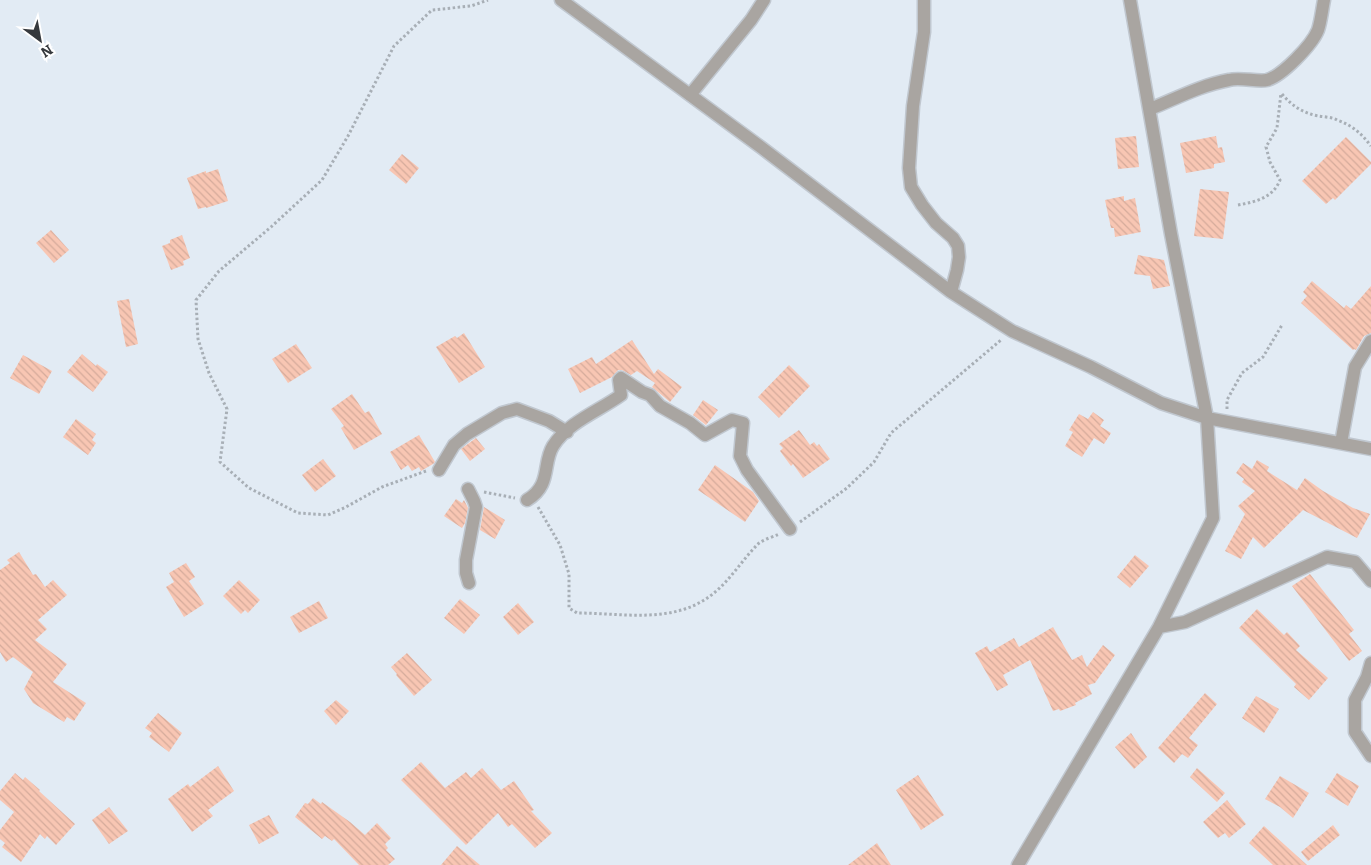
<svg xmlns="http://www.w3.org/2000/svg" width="1371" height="865" font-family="Bitter,serif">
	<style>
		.building { fill: url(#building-back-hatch) }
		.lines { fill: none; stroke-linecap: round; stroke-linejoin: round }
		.minor-casing { stroke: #c0c7cf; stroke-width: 15 }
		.path { stroke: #a8afb6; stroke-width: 3; stroke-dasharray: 2.5 2.5; stroke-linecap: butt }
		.minor { stroke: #a9a5a1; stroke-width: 12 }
	</style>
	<defs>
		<pattern id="building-back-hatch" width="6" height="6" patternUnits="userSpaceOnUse" patternTransform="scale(1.25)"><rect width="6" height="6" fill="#f8c6b3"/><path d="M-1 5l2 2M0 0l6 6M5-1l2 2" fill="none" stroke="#d5ab9b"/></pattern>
	</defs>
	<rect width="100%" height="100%" fill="#e2ebf4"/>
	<path class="building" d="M 1136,136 L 1139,167 L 1118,169 L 1115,138 Z
		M 1216,136 L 1218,148 L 1222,147 L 1225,162 L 1214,164 L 1214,168 L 1186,173 L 1180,143 Z
		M 1346,137 L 1371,162 L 1371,164 L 1335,200 L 1333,198 L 1326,204 L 1302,181 Z
		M 402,154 L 419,168 L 406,184 L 389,170 Z
		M 218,169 L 228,201 L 206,208 L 206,207 L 198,209 L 187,178 L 206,171 L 206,173 Z
		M 1200,189 L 1229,192 L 1223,239 L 1194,236 Z
		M 1124,196 L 1124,201 L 1135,198 L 1141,232 L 1115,237 L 1114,228 L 1111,228 L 1105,200 Z
		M 51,230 L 69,250 L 54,263 L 36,243 Z
		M 182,235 L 190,258 L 183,261 L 184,265 L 171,270 L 162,246 L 170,243 L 170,240 Z
		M 1138,255 L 1164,260 L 1170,286 L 1153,289 L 1150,276 L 1134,274 Z
		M 1312,281 L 1344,308 L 1346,305 L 1351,309 L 1371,286 L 1371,333 L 1364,336 L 1356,350 L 1354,349 L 1353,350 L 1301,303 L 1307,296 L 1303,292 Z
		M 129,299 L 138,344 L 126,347 L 117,301 Z
		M 464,333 L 485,367 L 459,383 L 436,347 L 455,336 L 457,338 Z
		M 632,340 L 654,374 L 658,369 L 682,387 L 670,402 L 652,387 L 655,383 L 637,371 L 631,375 L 622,370 L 618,370 L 612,377 L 580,393 L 568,369 L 592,357 L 596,364 Z
		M 296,344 L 312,368 L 288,383 L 272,359 Z
		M 82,354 L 96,366 L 97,364 L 108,372 L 93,392 L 67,372 Z
		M 23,355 L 52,371 L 39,394 L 10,378 Z
		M 789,365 L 810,386 L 779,418 L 758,397 Z
		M 352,394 L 365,413 L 369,411 L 382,434 L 354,450 L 341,428 L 344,426 L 331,409 Z
		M 703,400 L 718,410 L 706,425 L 693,415 Z
		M 1093,412 L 1104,420 L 1100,426 L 1111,433 L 1104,444 L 1094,438 L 1082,457 L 1065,446 L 1073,432 L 1069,430 L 1079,414 L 1088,419 Z
		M 76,419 L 96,434 L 92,440 L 96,443 L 88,455 L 63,437 Z
		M 799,430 L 810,445 L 814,442 L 817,446 L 819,444 L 830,459 L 803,478 L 793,464 L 791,466 L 780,451 L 783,448 L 779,444 Z
		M 419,435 L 435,462 L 433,464 L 421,471 L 419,467 L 412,471 L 408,465 L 401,470 L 390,452 Z
		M 476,438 L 485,449 L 470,461 L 461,449 Z
		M 323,459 L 336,476 L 315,492 L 302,475 Z
		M 1257,460 L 1269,467 L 1267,471 L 1297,490 L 1305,478 L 1323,491 L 1353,508 L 1370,514 L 1357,538 L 1303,510 L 1264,548 L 1253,537 L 1241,559 L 1225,551 L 1245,514 L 1238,506 L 1255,491 L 1242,482 L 1244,479 L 1236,473 L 1243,463 L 1252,469 Z
		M 715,465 L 753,492 L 759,501 L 745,522 L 698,490 Z
		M 456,499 L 462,503 L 464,500 L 468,508 L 465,523 L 462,528 L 444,516 Z
		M 484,507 L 505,520 L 495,539 L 480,530 Z
		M 19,552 L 33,575 L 36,574 L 45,587 L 53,580 L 67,595 L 38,620 L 47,629 L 35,640 L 67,664 L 53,682 L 86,703 L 74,721 L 67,717 L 64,722 L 33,703 L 24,689 L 33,672 L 13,657 L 6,662 L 0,652 L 0,570 L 10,563 L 7,560 Z
		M 1135,555 L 1149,566 L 1130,588 L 1117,577 Z
		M 186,563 L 195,577 L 189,581 L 204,604 L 184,617 L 166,587 L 174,582 L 169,573 Z
		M 1310,574 L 1354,630 L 1349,634 L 1362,651 L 1349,661 L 1292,586 Z
		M 239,580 L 260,600 L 248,613 L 245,610 L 241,614 L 223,596 Z
		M 460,599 L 480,615 L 464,634 L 444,618 Z
		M 319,601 L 328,618 L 299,633 L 290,617 Z
		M 518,603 L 534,622 L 518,635 L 503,617 Z
		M 1257,609 L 1284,635 L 1287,632 L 1300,646 L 1296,650 L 1328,678 L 1309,700 L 1294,687 L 1296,684 L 1239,628 Z
		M 1053,627 L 1072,660 L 1082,655 L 1087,667 L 1103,645 L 1115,655 L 1095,683 L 1088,685 L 1092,694 L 1075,703 L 1076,705 L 1060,711 L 1059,709 L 1053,711 L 1030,660 L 1003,675 L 1008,685 L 997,691 L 975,653 L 987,646 L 990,652 L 1014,638 L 1019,647 Z
		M 407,653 L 432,680 L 414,696 L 396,675 L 397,674 L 391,667 Z
		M 1205,693 L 1217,704 L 1189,738 L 1198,745 L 1188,758 L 1182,754 L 1174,763 L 1158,748 Z
		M 1256,696 L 1279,709 L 1264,733 L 1242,718 Z
		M 336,700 L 349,711 L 336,725 L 324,711 Z
		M 158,713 L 182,733 L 169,752 L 149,737 L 152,733 L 145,728 Z
		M 1131,733 L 1147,757 L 1134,769 L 1115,747 Z
		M 421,762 L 445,788 L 466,772 L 471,778 L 482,768 L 501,790 L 514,781 L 534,810 L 531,811 L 552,833 L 535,848 L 512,824 L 508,827 L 498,813 L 466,845 L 401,780 Z
		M 218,766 L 234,791 L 208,810 L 213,816 L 192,832 L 168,799 L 188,784 L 190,787 Z
		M 1197,768 L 1225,793 L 1217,802 L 1190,777 Z
		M 15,773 L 23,780 L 25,777 L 40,790 L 39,791 L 75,824 L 56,845 L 47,836 L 45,839 L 40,834 L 21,862 L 2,847 L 5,843 L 0,839 L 0,830 L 14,812 L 0,800 L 0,791 Z
		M 1337,773 L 1359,786 L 1348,806 L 1325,792 Z
		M 918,775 L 944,815 L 921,830 L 896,790 Z
		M 1280,776 L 1309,793 L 1293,818 L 1280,807 L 1265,799 Z
		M 313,798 L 321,804 L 322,802 L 350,822 L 365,835 L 377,823 L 391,838 L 385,844 L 388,848 L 386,850 L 395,859 L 388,865 L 359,865 L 334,839 L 332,841 L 325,836 L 322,839 L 295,817 L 305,803 L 308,804 Z
		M 1227,800 L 1246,824 L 1229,838 L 1225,833 L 1218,838 L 1203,822 Z
		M 109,807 L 128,831 L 109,844 L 92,820 Z
		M 269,815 L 279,833 L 259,844 L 249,825 Z
		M 1333,825 L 1340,835 L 1308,861 L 1301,852 Z
		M 1264,826 L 1307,865 L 1273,865 L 1249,843 Z
		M 877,843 L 891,865 L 848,865 Z
		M 457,846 L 480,865 L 441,865 Z"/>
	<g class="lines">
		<defs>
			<path id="minor" d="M 561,0 L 762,148 L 951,292 L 1012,331 L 1091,367 L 1161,403 L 1207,418 L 1371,449
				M 924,0 L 924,32 L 913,106 L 909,168 L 911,187 L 922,205 L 936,223 L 953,238 L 958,246 L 959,257 L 957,270 L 951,292
				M 690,95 L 751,20 L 764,0
				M 1150,109 C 1175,99 1201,85 1229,80 C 1240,77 1257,82 1267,80 C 1282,76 1312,45 1318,30 C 1321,21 1322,10 1324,0
				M 1341,443 L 1355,367 L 1371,341
				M 439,470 L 454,445 L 467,434 L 502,413 L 517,409 L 549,421 L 567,432
				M 468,489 L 474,501 L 476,507 L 466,560 L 466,573 L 469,583
				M 527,500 C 552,485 542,464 553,446 C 568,422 599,411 621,395 L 619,380 L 621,378 L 642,392 L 650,395 L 660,406 L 690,423 L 705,435 L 732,420 L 743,423 L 740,456 L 747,470 L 790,529
				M 1159,627 L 1185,622 L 1327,557 L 1355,562 L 1371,581
				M 1371,663 L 1367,677 L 1355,700 L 1355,732 L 1371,756
				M 1018,865 L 1159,627 L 1213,518 L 1207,418 L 1171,234 L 1130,0"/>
		</defs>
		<use href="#minor" class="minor-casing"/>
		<path class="path" d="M 1282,94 C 1292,106 1303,113 1318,116 C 1324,117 1332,117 1337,120 C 1352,125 1362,134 1371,146
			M 1238,205 C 1255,202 1273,198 1280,180 L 1270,162 L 1266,147 L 1277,128 L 1281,93
			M 1227,409 L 1227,400 L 1242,373 L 1263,357 L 1282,325
			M 426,471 L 382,487 L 346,507 L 328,515 L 298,513 L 249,488 L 220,462 L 227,409 L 209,373 L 198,339 L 196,300 L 219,271 L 271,227 L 322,180 L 348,136 L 394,46 L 432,10 L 471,6 L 488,0
			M 484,492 L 515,498
			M 538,507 L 560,545 L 569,574 L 569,608 L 577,613 C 624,613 675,625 714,593 C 731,579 743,559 758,544 C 764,539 773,537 779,534
			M 800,522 L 847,488 L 874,462 L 891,433 L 1001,340"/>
		<use href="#minor" class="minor"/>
	</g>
	<g transform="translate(40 40) rotate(148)" stroke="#ffffff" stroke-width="4" paint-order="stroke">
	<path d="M0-4L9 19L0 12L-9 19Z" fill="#36393d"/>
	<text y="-8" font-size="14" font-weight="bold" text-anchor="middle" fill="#36393d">N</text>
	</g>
</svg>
